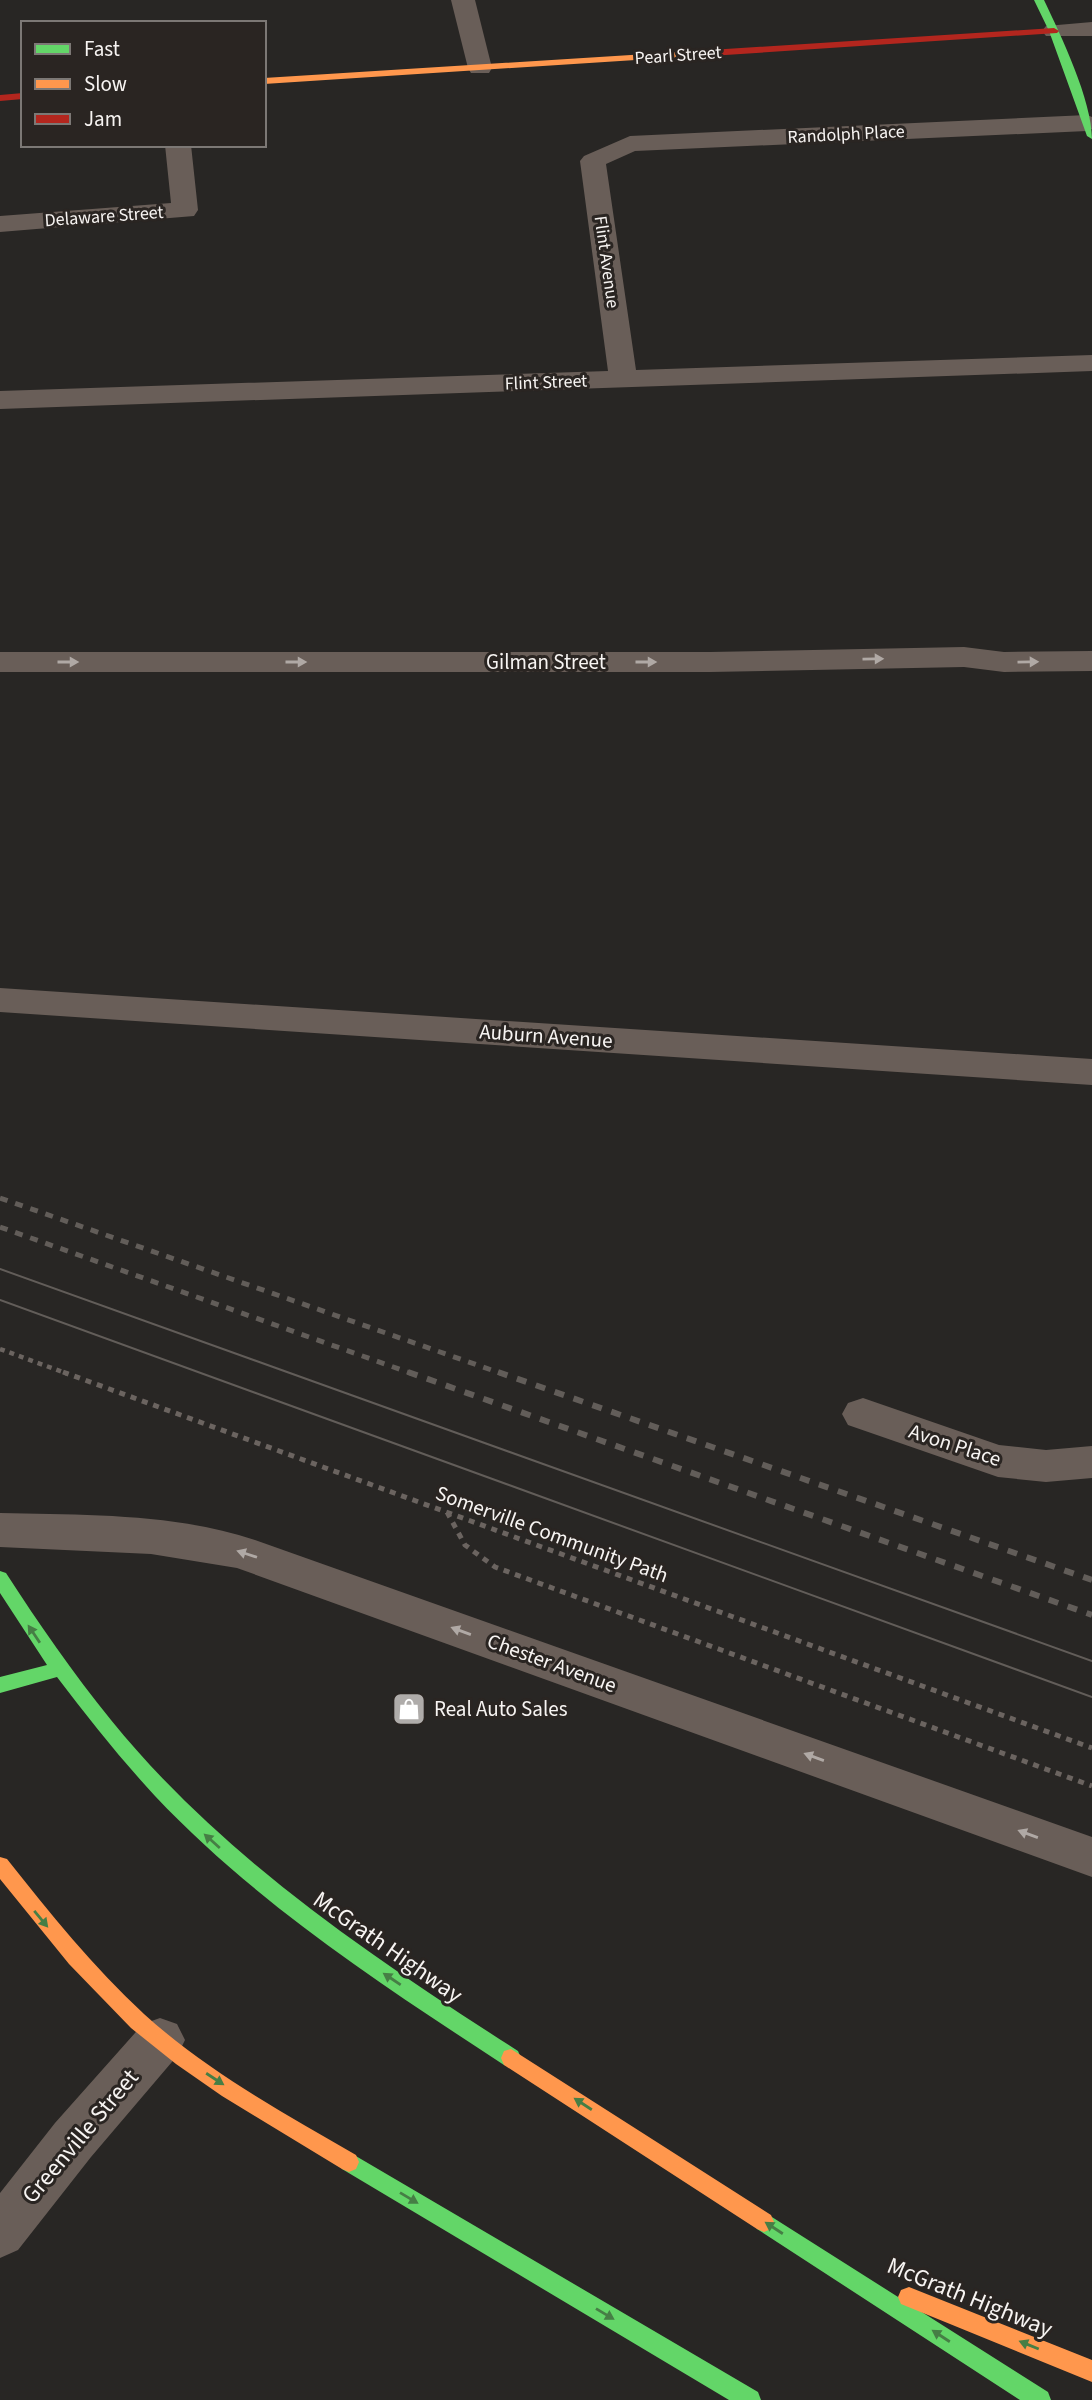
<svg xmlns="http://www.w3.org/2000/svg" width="1092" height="2400" font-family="'Source Sans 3',sans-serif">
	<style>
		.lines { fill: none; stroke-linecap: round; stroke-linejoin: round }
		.path-far1 { stroke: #6b6460; stroke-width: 4.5; stroke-dasharray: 5 5; stroke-linecap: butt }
		.path { stroke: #6b6460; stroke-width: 5; stroke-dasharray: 6 6; stroke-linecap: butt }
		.street { fill: #695e58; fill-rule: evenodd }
		.fast { fill: #63d668; fill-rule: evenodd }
		.slow { fill: #ff974d; fill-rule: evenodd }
		.jam { fill: #b3261e; fill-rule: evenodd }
		.tram { stroke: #625d59; stroke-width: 2 }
		.rail-far1 { stroke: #625d59; stroke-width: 5; stroke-dasharray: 8 8; stroke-linecap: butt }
		.rail { stroke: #625d59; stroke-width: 6; stroke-dasharray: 10 10; stroke-linecap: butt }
		.oneway { fill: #b0a9a5 }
		.oneway2 { fill: #467e45 }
		.labels { text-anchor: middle; stroke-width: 6; stroke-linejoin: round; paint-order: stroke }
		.far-street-label { font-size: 18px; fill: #f7f4f2; stroke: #2a2522 }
		.street-label { font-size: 21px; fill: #f7f4f2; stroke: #2a2522 }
		.poi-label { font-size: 21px; fill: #f7f4f2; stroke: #2a2522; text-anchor: start }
		.near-street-label { font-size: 24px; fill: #f7f4f2; stroke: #2a2522 }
	</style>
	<rect width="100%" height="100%" fill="#282624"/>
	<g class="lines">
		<path class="path-far1" d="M 0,1349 L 68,1374"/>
		<path class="path" d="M 63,1372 L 1092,1748
			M 447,1512 L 465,1545 L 495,1567 L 1092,1786"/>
		<path class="street" d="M 451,0 L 475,0 L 492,68 L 489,73 L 471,73 L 468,68 Z
			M 1092,22 L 1092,36 L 1046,36 L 1042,31 L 1046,26 Z
			M 1087,115 L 1092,117 L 1092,129 L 1087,131 L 635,151 L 606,164 L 636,370 L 1092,355 L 1092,371 L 0,409 L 0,391 L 608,371 L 580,161 L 584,156 L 630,136 Z
			M 165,145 L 191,145 L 198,210 L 194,216 L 0,232 L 0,216 L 171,203 Z
			M 964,647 L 1004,652 L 1092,651 L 1092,671 L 1004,672 L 964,667 L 710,672 L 0,672 L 0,652 L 710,652 Z
			M 0,988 L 1092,1059 L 1092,1085 L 0,1012 Z
			M 863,1398 L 999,1445 L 1046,1450 L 1092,1446 L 1092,1478 L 1046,1482 L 998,1477 L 848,1425 L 842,1414 L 848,1403 Z
			M 0,1513 C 84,1515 174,1513 255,1540 L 1092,1837 L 1092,1877 L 237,1568 L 151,1554 L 0,1547 Z
			M 160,2018 L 177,2024 L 185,2040 L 177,2056 L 91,2157 L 18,2250 L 0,2258 L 0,2193 L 55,2123 L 143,2024 Z"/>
		<path class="fast" d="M 1034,0 L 1044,0 C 1061,36 1092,100 1092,139 L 1087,136 L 1049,31 Z
			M 0,1571 L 6,1573 C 39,1624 73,1673 111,1720 C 222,1857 372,1957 518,2051 L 521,2058 L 518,2065 L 511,2067 L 504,2065 C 382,1985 256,1903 155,1796 C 120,1758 88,1718 57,1677 L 0,1693 L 0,1677 L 47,1665 L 0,1593 Z
			M 349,2152 L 758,2392 L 761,2400 L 729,2400 L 342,2169 L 339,2162 L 342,2155 Z
			M 764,2212 L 1048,2392 L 1051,2400 L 1020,2400 L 757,2229 L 754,2222 L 757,2215 Z"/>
		<path class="slow" d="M 710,50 L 713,51 L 713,55 L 264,84 L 264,78 Z
			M 0,1857 L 7,1859 C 50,1913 93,1967 144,2014 C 207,2071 283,2113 356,2155 L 359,2162 L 356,2169 L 349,2172 L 342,2169 L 222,2096 L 176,2064 L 131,2028 L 69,1964 L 0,1879 Z
			M 511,2049 L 771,2215 L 774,2222 L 771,2229 L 764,2232 L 757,2229 L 504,2065 L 501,2058 L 504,2051 Z
			M 909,2287 L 1092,2360 L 1092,2382 L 901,2304 L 898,2297 L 901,2290 Z"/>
		<path class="jam" d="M 1054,28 L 1059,31 L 1057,33 L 710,56 L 705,53 L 710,50 Z
			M 23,93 L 23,99 L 0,101 L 0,95 Z"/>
		<path class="tram" d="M 0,1269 L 1092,1661
			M 0,1300 L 1092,1697"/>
		<path class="rail-far1" d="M 0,1198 L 503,1374
			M 0,1227 L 413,1374"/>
		<path class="rail" d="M 408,1372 L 1092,1615
			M 498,1372 L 1092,1580"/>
	</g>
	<defs><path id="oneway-solid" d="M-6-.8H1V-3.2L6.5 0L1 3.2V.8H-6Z" transform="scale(1.75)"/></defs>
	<g class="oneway">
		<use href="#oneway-solid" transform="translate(873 659) rotate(-1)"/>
		<use href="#oneway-solid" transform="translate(68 662)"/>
		<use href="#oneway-solid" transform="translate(296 662)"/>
		<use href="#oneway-solid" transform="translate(646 662)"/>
		<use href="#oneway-solid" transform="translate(1028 662) rotate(-1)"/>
		<use href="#oneway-solid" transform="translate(247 1554) rotate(-162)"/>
		<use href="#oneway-solid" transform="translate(461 1631) rotate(-160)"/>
		<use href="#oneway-solid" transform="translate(814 1757) rotate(-160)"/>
		<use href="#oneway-solid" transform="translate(1028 1834) rotate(-160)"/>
	</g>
	<g class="oneway2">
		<use href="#oneway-solid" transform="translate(34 1634) rotate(-124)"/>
		<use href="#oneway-solid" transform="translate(212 1841) rotate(-138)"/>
		<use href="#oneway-solid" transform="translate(41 1919) rotate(50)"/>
		<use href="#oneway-solid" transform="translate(392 1979) rotate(-146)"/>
		<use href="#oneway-solid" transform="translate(215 2079) rotate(33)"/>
		<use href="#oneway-solid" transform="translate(583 2104) rotate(-147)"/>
		<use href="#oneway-solid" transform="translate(409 2198) rotate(31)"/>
		<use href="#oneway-solid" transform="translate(774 2228) rotate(-147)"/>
		<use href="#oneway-solid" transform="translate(605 2314) rotate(31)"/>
		<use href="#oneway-solid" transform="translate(941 2336) rotate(-147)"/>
		<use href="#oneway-solid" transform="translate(1029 2345) rotate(-158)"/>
	</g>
	<defs>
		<symbol id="shop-square" viewBox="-11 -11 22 22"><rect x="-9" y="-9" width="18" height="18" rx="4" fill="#afacaa" stroke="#2a2522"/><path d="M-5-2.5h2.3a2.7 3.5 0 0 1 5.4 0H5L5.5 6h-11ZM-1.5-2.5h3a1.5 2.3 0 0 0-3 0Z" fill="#fff"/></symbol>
	</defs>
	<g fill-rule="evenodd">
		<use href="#shop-square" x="390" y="1690" width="38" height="38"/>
	</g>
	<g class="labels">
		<g class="far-street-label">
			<text transform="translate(678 55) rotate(-4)" y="6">Pearl Street</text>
			<text transform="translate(846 134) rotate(-3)" y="6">Randolph Place</text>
			<text transform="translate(104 216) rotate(-4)" y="6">Delaware Street</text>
			<text transform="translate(607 262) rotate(82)" y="6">Flint Avenue</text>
			<text transform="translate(546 382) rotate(-2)" y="6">Flint Street</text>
		</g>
		<g class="street-label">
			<text x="546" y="669">Gilman Street</text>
			<text transform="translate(546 1036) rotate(4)" y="7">Auburn Avenue</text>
			<text transform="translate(955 1445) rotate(18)" y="7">Avon Place</text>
			<text transform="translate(552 1534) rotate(20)" y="7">Somerville Community Path</text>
			<text transform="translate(552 1663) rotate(20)" y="7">Chester Avenue</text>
		</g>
		<g class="poi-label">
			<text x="434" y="1716">Real Auto Sales</text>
		</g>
		<g class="near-street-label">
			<text transform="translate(388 1947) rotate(35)" y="8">McGrath Highway</text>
			<text transform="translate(80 2136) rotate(-50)" y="8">Greenville Street</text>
			<text transform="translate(970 2297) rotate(22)" y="8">McGrath Highway</text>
		</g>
	</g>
	<rect x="21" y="21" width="245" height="126" fill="#2a2522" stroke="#7c7875" stroke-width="2"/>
	<rect x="35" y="44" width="35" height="10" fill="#63d668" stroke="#7c7875" stroke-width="2"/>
	<text x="84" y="56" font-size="21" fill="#f7f4f2">Fast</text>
	<rect x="35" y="79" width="35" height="10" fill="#ff974d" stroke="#7c7875" stroke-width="2"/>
	<text x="84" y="91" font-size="21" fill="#f7f4f2">Slow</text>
	<rect x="35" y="114" width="35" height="10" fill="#b3261e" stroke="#7c7875" stroke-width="2"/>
	<text x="84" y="126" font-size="21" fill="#f7f4f2">Jam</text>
</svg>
